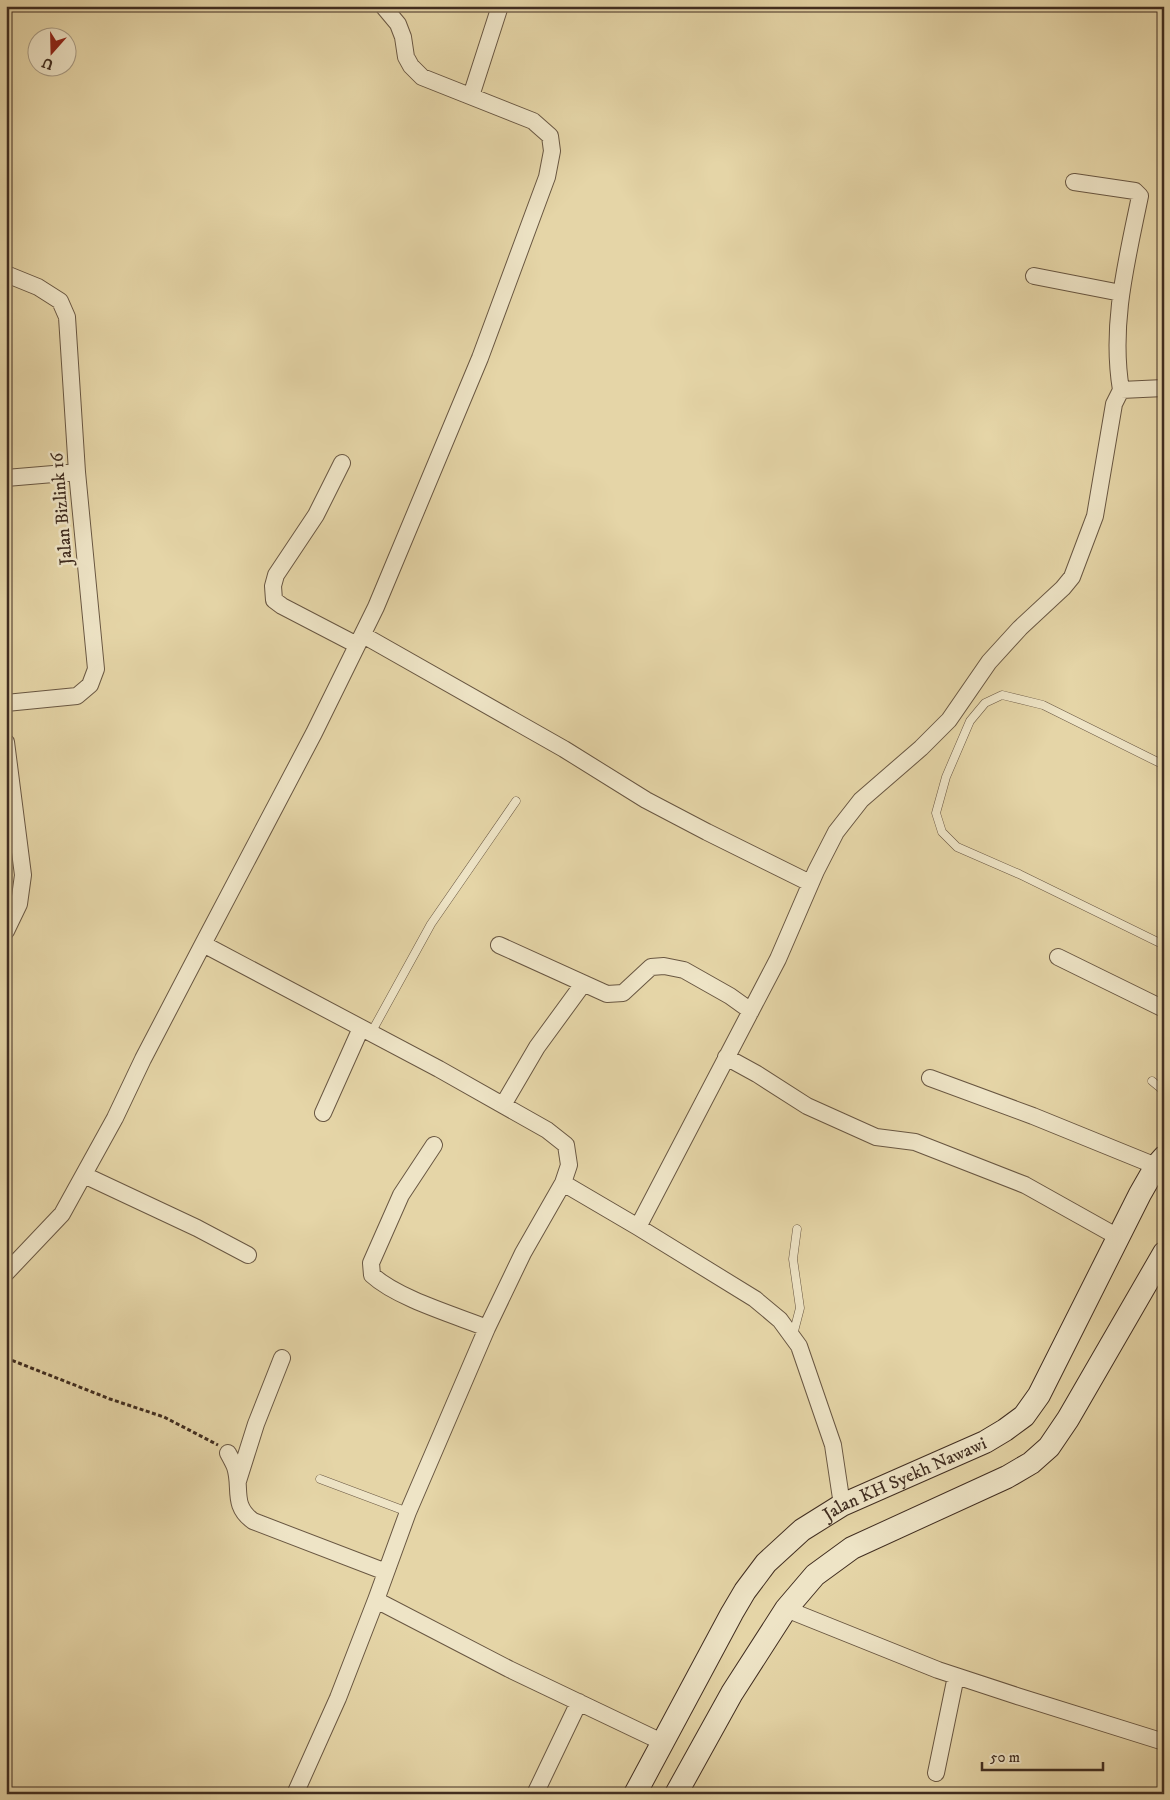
<svg xmlns="http://www.w3.org/2000/svg" width="1170" height="1800" font-family="'IM FELL DW Pica',serif">
	<style>
		.lines { fill: none; stroke-linecap: round; stroke-linejoin: round }
		.service-casing { stroke: #695742; stroke-width: 9 }
		.minor-casing { stroke: #695742; stroke-width: 18 }
		.secondary-casing { stroke: #402d20; stroke-width: 24 }
		.path { stroke: #402d20; stroke-width: 3; stroke-dasharray: 4 2.5; stroke-linecap: butt }
		.service { stroke: #eee4c6; stroke-width: 8 }
		.minor { stroke: #eee4c6; stroke-width: 16 }
		.secondary { stroke: #eee4c6; stroke-width: 22 }
		.labels { text-anchor: middle; stroke-width: 5; stroke-linejoin: round; paint-order: stroke }
		.street-label { font-size: 18px; fill: #402d20; stroke: #eee4c6 }
	</style>
	<rect width="100%" height="100%" fill="#e5d5a7"/>
	<filter id="stains"><feTurbulence type="fractalNoise" baseFrequency=".004" numOctaves="4"/><feColorMatrix values="0 0 0 0 .2 0 0 0 0 .09 0 0 0 0 .02 0 0 0 .5 -.17"/></filter>
	<radialGradient id="worn" r=".72"><stop offset=".6" stop-color="#630" stop-opacity="0"/><stop offset="1" stop-color="#630" stop-opacity=".3"/></radialGradient>
	<g class="lines">
		<defs>
			<path id="service" d="M 1164,765 L 1043,705 L 1002,695 L 985,703 L 970,721 L 946,777 L 936,813 L 942,832 L 957,847 L 1019,874 L 1164,945
				M 371,1033 L 431,924 L 516,801
				M 1152,1081 L 1164,1091
				M 793,1335 L 800,1308 L 793,1259 L 797,1229
				M 320,1479 L 408,1512"/>
			<path id="minor" d="M 383,6 L 398,24 L 403,37 L 406,57 L 411,66 L 422,77 L 533,121 L 550,136 L 552,151 L 547,177 L 480,358 L 376,607 L 314,733 L 203,944 L 439,1069 L 547,1130 L 566,1145 L 569,1165 L 563,1183 L 523,1253 L 487,1328 L 408,1512 L 376,1600 L 509,1669 L 662,1742
				M 471,96 L 500,6
				M 1074,182 L 1135,191 L 1140,196 C 1127,260 1110,324 1121,390 L 1164,388
				M 6,274 L 38,287 L 60,301 L 67,317 L 77,472 L 96,669 L 90,685 L 77,696 L 6,703
				M 1034,276 L 1121,293
				M 342,463 L 316,515 L 276,575 L 273,586 L 274,600 L 282,606 L 357,645
				M 6,478 L 77,472
				M 363,635 L 564,749 L 646,800 L 707,832 L 810,883
				M 6,742 L 23,875 L 19,904 L 6,931
				M 499,945 L 607,994 L 623,993 L 651,967 L 664,966 L 684,970 L 730,996 L 751,1011
				M 1058,957 L 1164,1009
				M 726,1057 L 757,1074 L 807,1106 L 876,1137 L 915,1142 L 1025,1185 L 1118,1237
				M 930,1078 L 1033,1116 L 1156,1166
				M 503,1105 L 537,1047 L 583,984
				M 323,1113 L 361,1028
				M 434,1145 L 401,1195 L 371,1263 L 372,1275 C 397,1298 454,1315 487,1328
				M 84,1175 L 197,1228 L 248,1255
				M 563,1183 L 638,1227 L 755,1299 L 780,1320 L 799,1346 L 833,1445 L 842,1505
				M 638,1227 L 778,959 L 816,871 L 836,832 L 861,800 L 921,748 L 949,720 L 989,662 L 1020,628 L 1063,588 L 1072,577 L 1095,516 L 1114,404 L 1121,390
				M 6,1273 L 62,1214 L 115,1118 L 143,1059 L 203,944
				M 228,1453 C 230,1457 233,1462 235,1467 C 242,1488 231,1505 253,1521 L 386,1572
				M 238,1481 L 256,1424 L 282,1358
				M 786,1609 L 938,1670 L 1017,1696 L 1164,1742
				M 936,1773 L 956,1676
				M 295,1794 L 338,1698 L 376,1600
				M 535,1794 L 579,1702"/>
			<g id="secondary">
				<path id="s1" d="M 635,1794 L 732,1613 L 745,1591 L 766,1563 L 802,1530 L 842,1505 L 985,1442 L 1005,1430 L 1024,1416 L 1039,1395 L 1140,1194 L 1156,1166 L 1164,1157"/>
				<path d="M 676,1794 L 732,1693 L 786,1609 L 815,1575 L 852,1548 L 1007,1477 L 1031,1463 L 1049,1447 L 1068,1419 L 1164,1253"/>
			</g>
		</defs>
		<use href="#service" class="service-casing"/>
		<use href="#minor" class="minor-casing"/>
		<use href="#secondary" class="secondary-casing"/>
		<path class="path" d="M 6,1358 L 110,1399 L 164,1417 L 218,1445"/>
		<use href="#service" class="service"/>
		<use href="#minor" class="minor"/>
		<use href="#secondary" class="secondary"/>
	</g>
	<g class="labels">
		<g class="street-label">
			<text transform="translate(61 509) rotate(-95)" y="6">Jalan Bizlink 16</text>
			<text dy="6" stroke="none"><textPath href="#s1" startOffset="430">Jalan KH Syekh Nawawi</textPath></text>
		</g>
	</g>
	<rect width="1170" height="1800" fill="none" stroke="#e5d5a7" stroke-width="25"/>
	<rect x="8" y="8" width="1155" height="1785" fill="none" stroke="#402d20" stroke-width="2.5"/>
	<rect x="12" y="12" width="1145" height="1775" fill="none" stroke="#402d20"/>
	<g transform="translate(52 52) rotate(200)"><circle r="24" fill="#eee4c6" stroke="#a89b84"/>
	<path d="M0-4L9 19L0 12L-9 19Z" fill="#8f2418"/>
	<text y="-8" font-size="14" font-weight="bold" text-anchor="middle" fill="#402d20">U</text>
	</g>
	<path d="M982 1762v8h121v-8" fill="none" stroke="#402d20" stroke-width="2.5"/>
	<text x="990" y="1762" font-size="15" fill="#402d20" stroke="#eee4c6" stroke-width="4" paint-order="stroke">50 m</text>
	<rect width="100%" height="100%" filter="url(#stains)"/>
	<rect width="100%" height="100%" fill="url(#worn)"/>
</svg>
